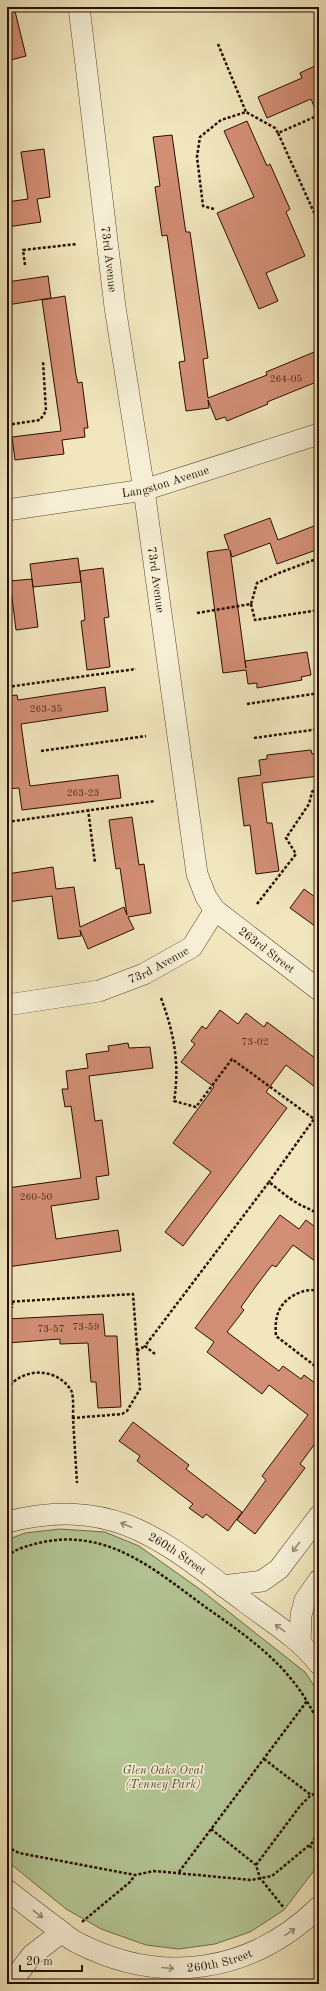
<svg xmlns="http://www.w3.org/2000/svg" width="326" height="1991" font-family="'Old Standard TT',serif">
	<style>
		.green { fill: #b4c696; stroke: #6e6a4b }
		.building { fill: #d38f76; stroke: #290d00 }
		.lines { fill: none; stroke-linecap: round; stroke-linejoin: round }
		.street-casing { stroke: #5b4330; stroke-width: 22 }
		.path { stroke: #290d00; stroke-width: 2.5; stroke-dasharray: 3 2; stroke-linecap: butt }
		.street { stroke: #f6efd5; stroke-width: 21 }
		.oneway { stroke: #9a8975 }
		.labels { text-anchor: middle; stroke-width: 3.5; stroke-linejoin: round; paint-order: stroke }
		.number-label { font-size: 10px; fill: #542e1e }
		.street-label { font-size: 12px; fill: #290d00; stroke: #f6efd5 }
		.park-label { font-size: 12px; font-style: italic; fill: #5a4e34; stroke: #f6efd5 }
	</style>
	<rect width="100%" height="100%" fill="#f1e6be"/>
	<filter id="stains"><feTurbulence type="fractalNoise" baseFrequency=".005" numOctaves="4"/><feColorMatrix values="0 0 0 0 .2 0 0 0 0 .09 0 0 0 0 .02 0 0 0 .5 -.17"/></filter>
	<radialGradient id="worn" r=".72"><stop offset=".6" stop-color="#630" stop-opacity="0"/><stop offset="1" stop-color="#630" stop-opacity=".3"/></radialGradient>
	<path class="green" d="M 60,1529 L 105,1532 L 139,1546 L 201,1590 L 305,1672 L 319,1693 L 319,1864 L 284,1910 L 250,1932 L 215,1944 L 179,1949 L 146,1945 L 101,1929 L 66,1909 L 7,1861 L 7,1540 L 25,1533 Z"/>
	<path class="building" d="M 7,7 L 14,7 L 26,56 L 7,61 Z
		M 319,64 L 319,118 L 311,99 L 267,118 L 258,97 L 302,78 L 300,73 Z
		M 247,121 L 267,166 L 270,164 L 290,209 L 286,212 L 305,256 L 266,273 L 278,301 L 259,309 L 217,213 L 254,197 L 224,131 Z
		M 172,135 L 185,227 L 186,232 L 190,232 L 208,358 L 203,359 L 208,398 L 267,375 L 266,372 L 319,350 L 319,381 L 267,402 L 268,404 L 227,421 L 225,417 L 216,420 L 208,400 L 209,408 L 186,411 L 179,362 L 185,361 L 167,235 L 162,236 L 155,187 L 160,186 L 153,137 Z
		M 44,149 L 50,197 L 37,199 L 41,222 L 7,227 L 7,202 L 28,199 L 21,152 Z
		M 48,276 L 51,298 L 7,305 L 7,282 Z
		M 65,296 L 76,375 L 78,383 L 82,382 L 88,428 L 84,428 L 85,437 L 62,440 L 64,454 L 15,460 L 12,437 L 61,431 L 42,300 Z
		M 270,518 L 278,540 L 319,524 L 319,549 L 277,564 L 270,543 L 232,557 L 230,550 L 246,668 L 245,661 L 307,652 L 311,675 L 301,677 L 302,680 L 257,688 L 257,683 L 248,684 L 246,670 L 223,673 L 207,552 L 229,549 L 224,535 Z
		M 78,558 L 81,582 L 33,587 L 30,564 Z
		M 103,568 L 109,617 L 104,618 L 110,667 L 87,670 L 81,621 L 85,620 L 80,571 Z
		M 32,579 L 38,627 L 16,630 L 10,581 Z
		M 105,687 L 108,711 L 21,724 L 27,767 L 30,786 L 118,775 L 121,798 L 22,810 L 19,788 L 7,789 L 7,696 L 17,695 L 18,700 Z
		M 311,750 L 312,754 L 319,753 L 319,776 L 262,783 L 267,823 L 272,823 L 279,871 L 256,874 L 250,825 L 244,826 L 238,778 L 261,775 L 259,760 L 267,759 L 267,755 Z
		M 132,817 L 139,865 L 144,864 L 151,913 L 128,917 L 134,929 L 88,949 L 80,930 L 81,936 L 58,939 L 52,896 L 7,902 L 7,874 L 53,867 L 56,889 L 74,887 L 80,927 L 124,907 L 127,915 L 120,868 L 116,869 L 109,820 Z
		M 304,889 L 319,900 L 319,929 L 290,908 Z
		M 220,1010 L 238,1024 L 246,1013 L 264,1027 L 267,1022 L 319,1061 L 319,1090 L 286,1065 L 266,1092 L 287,1108 L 183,1246 L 165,1232 L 211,1172 L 173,1143 L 214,1087 L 181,1062 L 195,1044 L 191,1041 L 202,1026 L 206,1029 Z
		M 128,1043 L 129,1048 L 150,1047 L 153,1068 L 89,1076 L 95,1121 L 102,1120 L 109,1175 L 96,1177 L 99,1199 L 51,1206 L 56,1239 L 118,1230 L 121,1251 L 7,1267 L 7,1188 L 81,1178 L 71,1106 L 65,1107 L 62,1089 L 68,1089 L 66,1071 L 88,1068 L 86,1054 L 109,1051 L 108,1046 Z
		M 280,1215 L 299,1229 L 306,1220 L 319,1230 L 319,1264 L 293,1245 L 276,1267 L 272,1265 L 256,1286 L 241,1307 L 244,1310 L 227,1332 L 279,1371 L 283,1366 L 301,1379 L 304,1375 L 319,1386 L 319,1438 L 300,1464 L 305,1468 L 255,1534 L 237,1520 L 266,1480 L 262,1476 L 308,1415 L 269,1385 L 262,1394 L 207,1352 L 214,1342 L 195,1328 Z
		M 103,1314 L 105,1336 L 117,1336 L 121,1407 L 98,1408 L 96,1382 L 91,1382 L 88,1343 L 60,1344 L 60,1339 L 7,1343 L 7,1319 Z
		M 133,1422 L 189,1465 L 186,1469 L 242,1512 L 228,1531 L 206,1514 L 203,1518 L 189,1508 L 193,1504 L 137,1461 L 140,1456 L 119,1441 Z"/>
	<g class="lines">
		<defs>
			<g id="street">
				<path id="s1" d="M 79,7 L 115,307 L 144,490 L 197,874 L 206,897 L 215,910 L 319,990"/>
				<path id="s2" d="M 7,510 L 144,490 L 319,434"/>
				<path id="s3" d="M 7,1005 L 99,991 L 144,974 L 192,947 L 215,910"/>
				<path id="s4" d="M 7,1522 C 116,1495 163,1541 245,1602 C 270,1621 299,1638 319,1664"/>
				<path d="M 223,1586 L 262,1581 L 279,1569 L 319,1516"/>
				<path d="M 300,1643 L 301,1615 L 305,1600 L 319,1580"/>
				<path id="s5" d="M 7,1890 C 24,1903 40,1916 58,1929 C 64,1934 71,1940 78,1943 C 162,1986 251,1973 319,1907"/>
				<path d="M 10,1984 L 32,1955 L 62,1932"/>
			</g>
		</defs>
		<use href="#street" class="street-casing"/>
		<path class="path" d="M 218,44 L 246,112
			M 319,115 L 278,133 L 317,219 L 319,218
			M 214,209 L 203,206 L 197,157 L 200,137 L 221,120 L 246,112 L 275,128 L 278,133
			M 25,265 L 23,250 L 77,244
			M 316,343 L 319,342
			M 7,425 L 40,420 L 46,411 L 43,361
			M 251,604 L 255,620 L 319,610
			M 197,613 L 251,604 L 257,583 L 279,573 L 319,558
			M 7,687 L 136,669
			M 247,704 L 319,693
			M 254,738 L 319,729
			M 41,751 L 146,736
			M 88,809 L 95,863
			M 7,822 L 155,801
			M 257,904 L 296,854 L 286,838 L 309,804 L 312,792 L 319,783
			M 161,998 C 174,1033 180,1064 174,1101 L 196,1107 L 232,1059 L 314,1119 L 269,1182
			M 319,1292 C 314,1289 306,1290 301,1292 C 280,1300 274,1314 276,1336 L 319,1369
			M 7,1302 L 133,1294 L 140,1389 L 127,1411 L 122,1414 L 73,1418 L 77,1483
			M 12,1302 L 12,1308
			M 137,1351 L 145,1346
			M 155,1354 L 145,1346 L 269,1182 C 278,1189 287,1197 297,1203 C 305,1208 312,1209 319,1215
			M 7,1389 C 23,1367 56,1367 71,1390 C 74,1396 73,1411 73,1418
			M 7,1556 C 17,1548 30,1545 43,1542 C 109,1529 155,1570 204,1606 C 235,1628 268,1650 292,1680 C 303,1693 311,1708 319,1723
			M 7,1701 L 9,1704 L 7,1730
			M 264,1759 L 311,1795
			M 211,1829 L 256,1865 L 260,1878 L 284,1908
			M 309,1846 L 319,1851
			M 7,1847 L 19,1853 L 135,1875 L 154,1871 L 251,1880 L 272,1876 L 313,1842 L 319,1829
			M 256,1865 L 300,1806 L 311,1795 L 319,1793
			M 179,1872 L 307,1701
			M 82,1922 L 130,1882 L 135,1875"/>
		<use href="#street" class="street"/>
	</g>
	<defs><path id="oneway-shaft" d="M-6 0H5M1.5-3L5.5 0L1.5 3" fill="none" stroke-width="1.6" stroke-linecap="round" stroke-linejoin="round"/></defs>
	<g class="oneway">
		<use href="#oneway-shaft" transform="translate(126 1525) rotate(-157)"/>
		<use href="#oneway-shaft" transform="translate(296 1547) rotate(127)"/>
		<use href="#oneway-shaft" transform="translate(280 1628) rotate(-144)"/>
		<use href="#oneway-shaft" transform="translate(38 1914) rotate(38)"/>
		<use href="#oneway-shaft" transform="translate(290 1932) rotate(-35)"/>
		<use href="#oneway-shaft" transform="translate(168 1968) rotate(5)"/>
	</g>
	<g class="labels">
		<g class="number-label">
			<text x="286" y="382">264-05</text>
			<text x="46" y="712">263-35</text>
			<text x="83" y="796">263-23</text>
			<text x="255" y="1045">73-02</text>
			<text x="36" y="1200">260-50</text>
			<text x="86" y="1330">73-59</text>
			<text x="51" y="1332">73-57</text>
		</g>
		<g class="street-label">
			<text dy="4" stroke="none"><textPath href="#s1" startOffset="254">73rd Avenue</textPath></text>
			<text dy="4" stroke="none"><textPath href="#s2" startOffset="161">Langston Avenue</textPath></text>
			<text dy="4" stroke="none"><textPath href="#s1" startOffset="578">73rd Avenue</textPath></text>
			<text dy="4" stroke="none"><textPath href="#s1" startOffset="981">263rd Street</textPath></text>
			<text dy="4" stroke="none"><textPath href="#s3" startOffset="158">73rd Avenue</textPath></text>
			<text dy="4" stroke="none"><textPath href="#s4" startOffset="180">260th Street</textPath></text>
			<text dy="4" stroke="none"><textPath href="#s5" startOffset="235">260th Street</textPath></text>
		</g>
		<g class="park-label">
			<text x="163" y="1774">Glen Oaks Oval<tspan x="163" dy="14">(Tenney Park)</tspan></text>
		</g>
	</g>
	<rect width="326" height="1991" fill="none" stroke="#f1e6be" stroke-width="24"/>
	<rect x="8" y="8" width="310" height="1975" fill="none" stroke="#290d00" stroke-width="2"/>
	<rect x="12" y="12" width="302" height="1967" fill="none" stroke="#290d00"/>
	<path d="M20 1965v6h62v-6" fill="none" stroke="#290d00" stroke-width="2"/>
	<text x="26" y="1965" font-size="12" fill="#290d00" stroke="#f6efd5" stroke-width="3" paint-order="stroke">20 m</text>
	<rect width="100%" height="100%" filter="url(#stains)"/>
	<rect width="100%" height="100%" fill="url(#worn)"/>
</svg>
